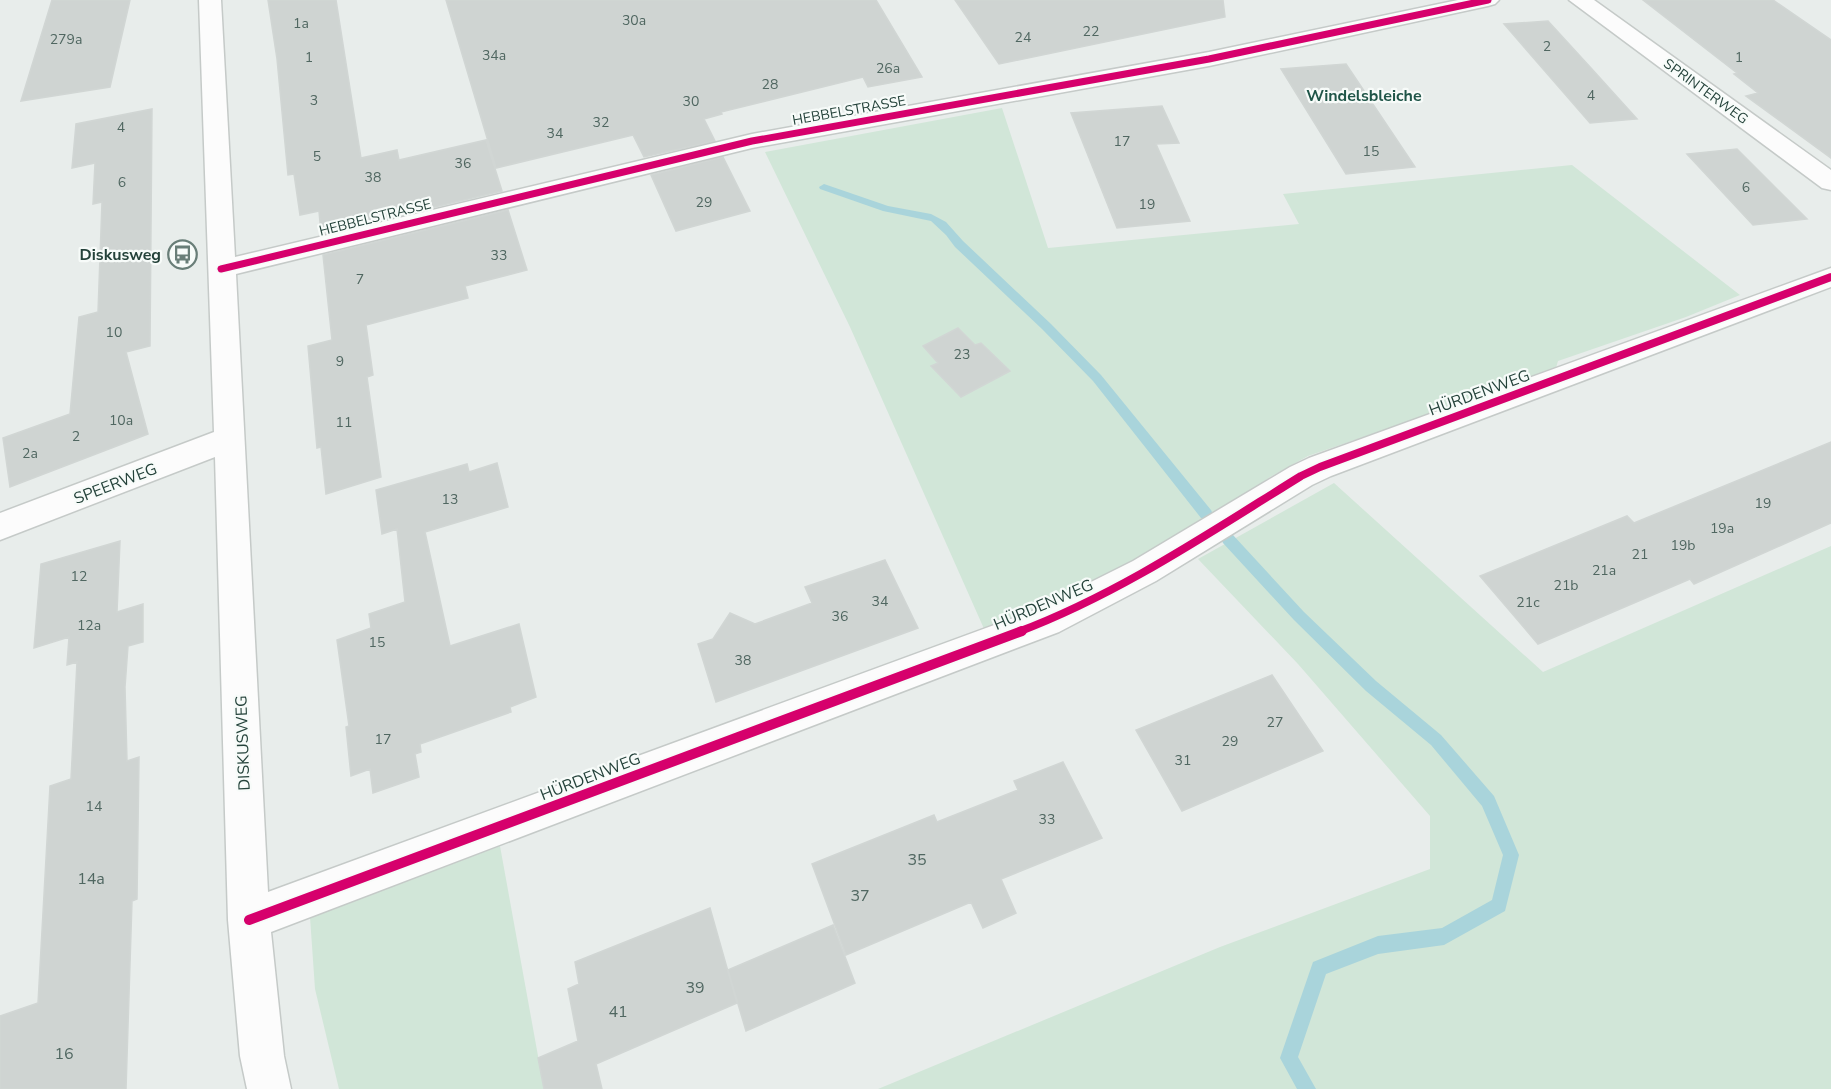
<svg xmlns="http://www.w3.org/2000/svg" width="1831" height="1089" font-family="'Nunito Sans',sans-serif">
	<style>
		.green { fill: #d1e6d8 }
		.lines { fill: none; stroke-linecap: round; stroke-linejoin: round }
		.stream { fill: #a9d4db; fill-rule: evenodd }
		.building { fill: #cfd4d2; stroke: #d1d6d4; stroke-width: 1.5 }
		.street-casing { stroke: #c5cac8; stroke-width: 3 }
		.street { fill: #fcfcfc; fill-rule: evenodd }
		.cycleway-far2-casing { stroke: #f7fbf9; stroke-width: 10 }
		.cycleway-far1-casing { stroke: #f7fbf9; stroke-width: 12 }
		.cycleway-casing { stroke: #f7fbf9; stroke-width: 14 }
		.cycleway-far2 { stroke: #d6006c; stroke-width: 7 }
		.cycleway-far1 { stroke: #d6006c; stroke-width: 8 }
		.cycleway { stroke: #d6006c; stroke-width: 10 }
		.labels { text-anchor: middle; stroke-width: 4.5; stroke-linejoin: round; paint-order: stroke }
		.number-label { font-size: 14px; fill: #506761 }
		.far-street-label { font-size: 14px; fill: #24423a; stroke: #f7fbf9 }
		.far-quarter-label { font-size: 16px; font-weight: bold; fill: #1f5548; stroke: #f7fbf9 }
		.poi-label { font-size: 16px; font-weight: bold; fill: #24423a; stroke: #f7fbf9; text-anchor: end }
		.street-label { font-size: 16px; fill: #24423a; stroke: #f7fbf9 }
		.near-number-label { font-size: 16px; fill: #506761 }
	</style>
	<rect width="100%" height="100%" fill="#e8edeb"/>
	<path class="green" d="M 1002,108 L 1048,248 L 1299,224 L 1283,194 L 1572,165 L 1740,295 L 1686,317 L 1558,361 L 1555,371 L 1308,456 L 1270,477 L 1190,534 L 1084,594 L 985,631 L 850,327 L 765,152 Z
		M 1334,483 L 1543,672 L 1831,546 L 1831,1089 L 878,1089 L 1220,947 L 1430,869 L 1430,816 L 1298,664 L 1198,559 Z
		M 500,846 L 544,1089 L 339,1089 L 315,989 L 310,917 Z"/>
	<g class="lines">
		<path class="stream" d="M 824,184 L 888,206 L 931,214 L 946,222 L 963,241 L 1051,324 L 1101,375 L 1211,510 L 1213,514 L 1211,518 L 1201,518 L 1093,381 L 1042,329 L 955,247 L 946,235 L 931,221 L 883,211 L 820,189 L 819,187 Z
			M 1228,533 L 1233,535 L 1304,612 L 1376,681 L 1441,735 L 1494,796 L 1519,855 L 1505,911 L 1444,945 L 1378,954 L 1326,974 L 1298,1057 L 1316,1089 L 1297,1089 L 1280,1058 L 1313,962 L 1378,936 L 1442,928 L 1492,900 L 1503,855 L 1482,806 L 1431,745 L 1366,691 L 1294,620 L 1223,543 L 1221,539 L 1223,535 Z"/>
	</g>
	<path class="building" d="M 52,0 L 130,0 L 110,87 L 21,101 Z
		M 268,0 L 336,0 L 361,158 L 397,150 L 399,160 L 486,140 L 502,191 L 321,234 L 319,211 L 300,215 L 294,174 L 288,175 L 277,59 Z
		M 446,0 L 876,0 L 922,77 L 868,87 L 863,77 L 721,112 L 722,114 L 704,119 L 715,141 L 644,157 L 633,135 L 496,168 Z
		M 955,0 L 1223,0 L 1225,17 L 999,64 Z
		M 1643,0 L 1773,0 L 1831,40 L 1831,158 L 1746,96 L 1758,93 L 1734,74 L 1737,73 Z
		M 1548,21 L 1591,68 L 1637,119 L 1590,123 L 1504,24 Z
		M 1346,64 L 1415,167 L 1346,174 L 1281,69 Z
		M 1162,106 L 1179,143 L 1156,144 L 1190,221 L 1117,228 L 1071,113 Z
		M 152,109 L 150,346 L 126,352 L 148,434 L 10,487 L 3,438 L 70,414 L 79,317 L 98,312 L 102,202 L 93,204 L 95,163 L 72,168 L 76,124 Z
		M 1737,149 L 1807,219 L 1753,225 L 1687,154 Z
		M 723,157 L 750,211 L 676,231 L 651,175 Z
		M 508,210 L 527,270 L 465,286 L 468,298 L 366,325 L 373,375 L 367,377 L 381,477 L 326,494 L 321,447 L 317,448 L 308,346 L 332,340 L 323,255 Z
		M 958,328 L 975,345 L 981,343 L 1010,371 L 961,397 L 931,366 L 938,363 L 923,346 Z
		M 1831,442 L 1831,523 L 1694,584 L 1690,579 L 1538,644 L 1480,576 L 1627,516 L 1634,523 Z
		M 497,463 L 508,507 L 425,532 L 450,646 L 519,624 L 536,697 L 510,707 L 511,712 L 420,744 L 421,752 L 415,754 L 419,777 L 373,793 L 370,769 L 351,776 L 346,727 L 349,726 L 337,640 L 371,628 L 369,614 L 405,602 L 397,529 L 382,534 L 376,490 L 467,464 L 469,472 Z
		M 120,541 L 117,612 L 143,604 L 143,642 L 128,646 L 125,687 L 127,761 L 139,757 L 137,899 L 132,901 L 126,1089 L 0,1089 L 0,1016 L 38,1003 L 50,786 L 71,779 L 77,662 L 67,665 L 69,637 L 34,648 L 41,564 Z
		M 885,560 L 918,628 L 716,702 L 698,644 L 713,639 L 730,613 L 755,624 L 812,603 L 805,587 Z
		M 1272,675 L 1323,751 L 1182,811 L 1136,730 Z
		M 1063,762 L 1102,838 L 1001,879 L 1016,913 L 983,928 L 971,902 L 846,955 L 812,864 L 934,815 L 937,822 L 1018,790 L 1014,781 Z
		M 710,908 L 737,1003 L 596,1064 L 602,1089 L 544,1089 L 538,1058 L 578,1041 L 568,989 L 579,984 L 575,962 Z
		M 833,925 L 855,983 L 746,1031 L 728,970 Z"/>
	<g class="lines">
		<defs>
			<path id="street" d="M 199,0 L 221,0 L 235,257 L 752,134 L 1209,52 L 1458,0 L 1499,0 L 1495,4 L 1488,6 L 1209,66 L 752,148 L 236,274 L 268,892 L 1035,610 L 1133,561 L 1290,467 L 1309,458 L 1831,268 L 1831,287 L 1331,476 L 1312,485 L 1156,581 L 1059,632 L 271,932 L 284,1056 L 291,1089 L 247,1089 L 240,1056 L 228,920 L 215,457 L 0,540 L 0,513 L 214,432 Z
				M 1569,0 L 1594,0 L 1831,170 L 1831,190 L 1822,188 Z"/>
		</defs>
		<use href="#street" class="street-casing"/>
		<use href="#street" class="street"/>
		<defs>
			<path id="cycleway-far2" d="M 221,269 L 752,141 L 1209,59 L 1488,0"/>
			<path id="cycleway-far1" d="M 1018,632 C 1119,594 1209,533 1301,476 L 1320,467 L 1831,277"/>
			<path id="cycleway" d="M 249,920 L 1022,631"/>
		</defs>
		<use href="#cycleway-far2" class="cycleway-far2-casing"/>
		<use href="#cycleway-far1" class="cycleway-far1-casing"/>
		<use href="#cycleway" class="cycleway-casing"/>
		<use href="#cycleway-far2" class="cycleway-far2"/>
		<use href="#cycleway-far1" class="cycleway-far1"/>
		<use href="#cycleway" class="cycleway"/>
	</g>
	<defs>
		<symbol id="bus-ring" viewBox="-11 -11 22 22"><circle r="9.5" fill="#f7fbf9" stroke="#697e78" stroke-width="1.5"/><path d="M-5-6H5V4H4V6H2V4H-2V6H-4V4H-5ZM-3.5-4V0h7V-4ZM-3.5 1.2v1.5H-2V1.2ZM2 1.2v1.5H3.5V1.2Z" fill="#697e78"/></symbol>
	</defs>
	<g fill-rule="evenodd">
		<use href="#bus-ring" x="166" y="238" width="33" height="33"/>
	</g>
	<g class="labels">
		<g class="number-label">
			<text x="634" y="25">30a</text>
			<text x="301" y="28">1a</text>
			<text x="1091" y="36">22</text>
			<text x="1023" y="42">24</text>
			<text x="66" y="44">279a</text>
			<text x="1547" y="51">2</text>
			<text x="494" y="60">34a</text>
			<text x="309" y="62">1</text>
			<text x="1739" y="62">1</text>
			<text x="888" y="73">26a</text>
			<text x="770" y="89">28</text>
			<text x="1591" y="100">4</text>
			<text x="314" y="105">3</text>
			<text x="691" y="106">30</text>
			<text x="601" y="127">32</text>
			<text x="121" y="132">4</text>
			<text x="555" y="138">34</text>
			<text x="1122" y="146">17</text>
			<text x="1371" y="156">15</text>
			<text x="317" y="161">5</text>
			<text x="463" y="168">36</text>
			<text x="373" y="182">38</text>
			<text x="122" y="187">6</text>
			<text x="1746" y="192">6</text>
			<text x="704" y="207">29</text>
			<text x="1147" y="209">19</text>
			<text x="499" y="260">33</text>
			<text x="360" y="284">7</text>
			<text x="114" y="337">10</text>
			<text x="962" y="359">23</text>
			<text x="340" y="366">9</text>
			<text x="121" y="425">10a</text>
			<text x="344" y="427">11</text>
			<text x="76" y="441">2</text>
			<text x="30" y="458">2a</text>
			<text x="450" y="504">13</text>
			<text x="1763" y="508">19</text>
			<text x="1722" y="533">19a</text>
			<text x="1683" y="550">19b</text>
			<text x="1640" y="559">21</text>
			<text x="1604" y="575">21a</text>
			<text x="79" y="581">12</text>
			<text x="1566" y="590">21b</text>
			<text x="880" y="606">34</text>
			<text x="1528" y="607">21c</text>
			<text x="840" y="621">36</text>
			<text x="89" y="630">12a</text>
			<text x="377" y="647">15</text>
			<text x="743" y="665">38</text>
			<text x="1275" y="727">27</text>
			<text x="383" y="744">17</text>
			<text x="1230" y="746">29</text>
			<text x="1183" y="765">31</text>
			<text x="94" y="811">14</text>
			<text x="1047" y="824">33</text>
		</g>
		<g class="far-street-label">
			<text transform="translate(1706 91) rotate(36)" y="5">SPRINTERWEG</text>
			<text transform="translate(849 110) rotate(-10)" y="5">HEBBELSTRASSE</text>
			<text transform="translate(375 217) rotate(-14)" y="5">HEBBELSTRASSE</text>
		</g>
		<g class="far-quarter-label">
			<text x="1364" y="101">Windelsbleiche</text>
		</g>
		<g class="poi-label">
			<text x="161" y="260">Diskusweg</text>
		</g>
		<g class="street-label">
			<text transform="translate(1479 392) rotate(-20)" y="6">HÜRDENWEG</text>
			<text transform="translate(115 483) rotate(-21)" y="6">SPEERWEG</text>
			<text transform="translate(1043 604) rotate(-23)" y="6">HÜRDENWEG</text>
			<text transform="translate(242 743) rotate(-92)" y="6">DISKUSWEG</text>
			<text transform="translate(590 776) rotate(-21)" y="6">HÜRDENWEG</text>
		</g>
		<g class="near-number-label">
			<text x="917" y="865">35</text>
			<text x="91" y="884">14a</text>
			<text x="860" y="901">37</text>
			<text x="695" y="993">39</text>
			<text x="618" y="1017">41</text>
			<text x="64" y="1059">16</text>
		</g>
	</g>
</svg>
